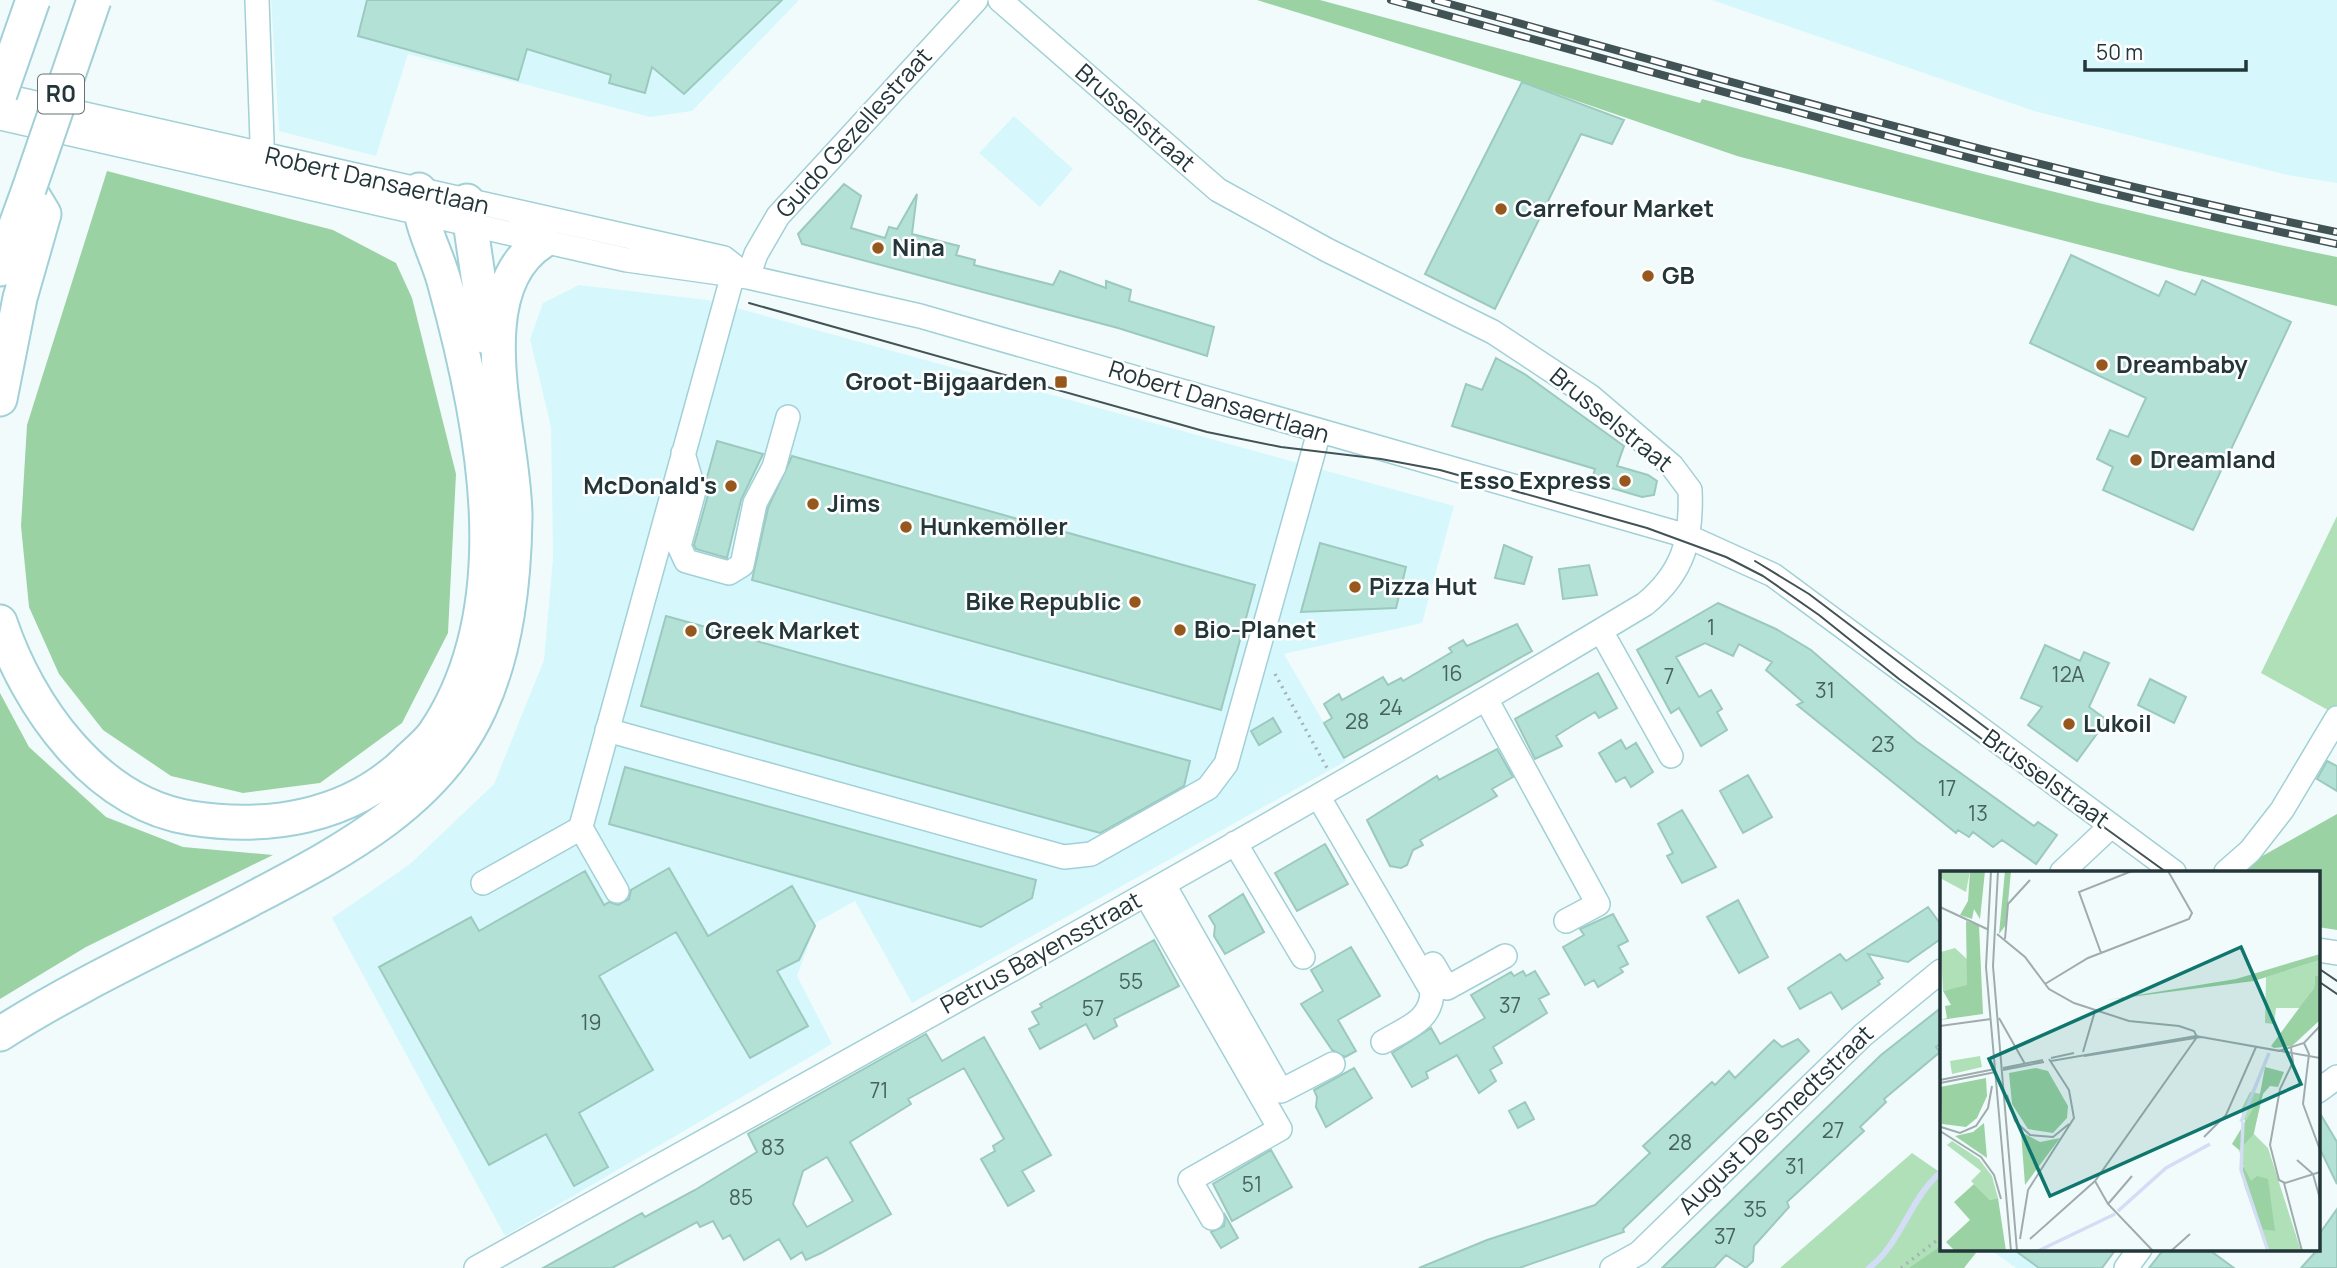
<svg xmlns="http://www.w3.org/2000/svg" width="2337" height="1268" font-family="Manrope,sans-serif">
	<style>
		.built { fill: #d6f8fd }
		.green { fill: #b0e0b7 }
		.forest { fill: #9ad2a3 }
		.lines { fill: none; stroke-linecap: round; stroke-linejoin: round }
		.stream { stroke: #d3ddf5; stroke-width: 6 }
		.building { fill: #b3e1d6; stroke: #9cc9be; stroke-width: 2; fill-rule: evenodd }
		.minor-casing { stroke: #a1d0d7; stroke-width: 26 }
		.highway-casing { stroke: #a1d0d7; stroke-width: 37 }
		.path { stroke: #a5b2b4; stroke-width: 3.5; stroke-dasharray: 2 5; stroke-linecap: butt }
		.minor { stroke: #fff; stroke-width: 23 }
		.highway { stroke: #fff; stroke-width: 33 }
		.tram { stroke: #425356; stroke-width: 2 }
		.rail-casing { stroke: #425356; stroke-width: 8 }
		.rail { stroke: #fff; stroke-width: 5; stroke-dasharray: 16; stroke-linecap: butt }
		.highway-bridge-casing { stroke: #a1d0d7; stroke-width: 37; stroke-linecap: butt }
		.highway-bridge { stroke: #fff; stroke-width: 33 }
		.poi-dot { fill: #96581d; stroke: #fff; stroke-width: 2.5 }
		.labels { text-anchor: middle; stroke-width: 5; stroke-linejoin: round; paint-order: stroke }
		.number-label { font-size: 21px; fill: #476160 }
		.shield { fill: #fff; stroke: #657274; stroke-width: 2 }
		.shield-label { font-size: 23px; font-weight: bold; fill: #233639 }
		.street-label { font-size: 24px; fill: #233639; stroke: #fff }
		.poi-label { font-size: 24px; font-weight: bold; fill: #233639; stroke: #fff; text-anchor: start }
		.inset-river { fill: none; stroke: #d3ddf5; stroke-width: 3.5 }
		.inset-road { fill: none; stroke: #9facae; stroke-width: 2 }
		.view { fill: #0f766e; fill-opacity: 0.15; stroke: #0f766e; stroke-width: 3.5 }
		.inset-edge { fill: none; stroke: #233639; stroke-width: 3.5 }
	</style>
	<rect width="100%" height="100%" fill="#f2fbfc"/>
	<path class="built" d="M 271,0 L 799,0 L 692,111 L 650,117 L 408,54 L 376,156 L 279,131 Z
		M 1712,0 L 2337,0 L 2337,183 L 2287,175 L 2034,111 Z
		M 1014,116 L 1073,169 L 1040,207 L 979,153 Z
		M 579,285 L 708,300 L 1454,506 L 1422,623 L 1284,654 L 1346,761 L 912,1003 L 855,901 L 817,922 L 797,976 L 832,1044 L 505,1236 L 332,918 L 410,864 L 494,784 L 544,660 L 553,557 L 551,427 L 530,339 L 543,303 Z
		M 1989,1249 L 2116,1249 L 2102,1268 L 2016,1268 Z"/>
	<path class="green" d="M 2337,516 L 2337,710 L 2335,714 L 2261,673 Z
		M 1912,1153 L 1941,1173 L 1941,1249 L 1953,1268 L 1780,1268 Z"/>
	<path class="forest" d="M 1257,0 L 1320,0 L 1700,103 L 1702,99 C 1913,156 2123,213 2337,257 L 2337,306 L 2181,271 L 1737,156 L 1522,82 Z
		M 107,171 L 333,230 L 396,263 L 412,298 L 456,474 L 448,633 L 402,723 L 320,783 L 243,793 L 171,776 L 103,730 L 59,674 L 29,607 L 21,526 L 27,425 Z
		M 0,693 L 29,747 L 106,817 L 183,847 L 273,855 L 86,947 L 0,999 Z
		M 2337,814 L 2337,930 L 2318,927 L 2318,872 L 2234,872 Z
		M 1941,1246 L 1979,1249 L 1964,1268 L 1909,1268 Z"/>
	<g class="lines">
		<path class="stream" d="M 1869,1268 C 1901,1244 1910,1198 1941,1172"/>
	</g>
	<path class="building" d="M 367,0 L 782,0 L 684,94 L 652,67 L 645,93 L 609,83 L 611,75 L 527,49 L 518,80 L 358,36 Z
		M 1522,82 L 1624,120 L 1612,144 L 1581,134 L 1495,309 L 1425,274 Z
		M 844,184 L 861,196 L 851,228 L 885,238 L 889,227 L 897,229 L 917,194 L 912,234 L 959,246 L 956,255 L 975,260 L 974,265 L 1053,285 L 1060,271 L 1106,288 L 1106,281 L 1131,290 L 1129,301 L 1214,327 L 1207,356 L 1118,328 L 802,244 L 798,234 Z
		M 2071,255 L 2159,296 L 2166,281 L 2195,295 L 2202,280 L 2291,322 L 2193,530 L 2103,490 L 2113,467 L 2097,459 L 2110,430 L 2128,437 L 2146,398 L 2030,343 Z
		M 1496,358 L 1526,375 L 1624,446 L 1617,466 L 1648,475 L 1657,481 L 1654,495 L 1642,497 L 1591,482 L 1595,469 L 1452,426 L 1466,384 L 1482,390 Z
		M 717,441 L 763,454 L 741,500 L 727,558 L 696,549 L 694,545 L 708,495 L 706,481 Z
		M 792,456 L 1255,585 L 1221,710 L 752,580 L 768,508 Z
		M 1320,543 L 1406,567 L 1396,608 L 1301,612 Z
		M 1504,545 L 1532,557 L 1524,584 L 1495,578 Z
		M 1589,565 L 1597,595 L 1563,599 L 1559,569 Z
		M 1718,603 L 1776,629 L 1811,650 L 1916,741 L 2034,826 L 2038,822 L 2057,835 L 2036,864 L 2002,840 L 1993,847 L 1973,832 L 1969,837 L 1958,830 L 1956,833 L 1797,705 L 1803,702 L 1766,670 L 1772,662 L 1739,644 L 1733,656 L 1705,643 L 1676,657 L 1699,697 L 1711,690 L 1722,709 L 1717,712 L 1727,730 L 1701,746 L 1679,708 L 1671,713 L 1637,650 Z
		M 666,616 L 1190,761 L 1184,786 L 1100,833 L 641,706 Z
		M 1517,624 L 1532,651 L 1344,758 L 1324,723 L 1332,718 L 1324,704 L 1339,694 L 1342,700 L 1383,677 L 1388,685 L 1401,678 L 1403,681 L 1452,652 L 1449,648 L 1463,640 L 1467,646 Z
		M 2045,645 L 2080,661 L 2084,652 L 2109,663 L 2089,707 L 2107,720 L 2077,761 L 2028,725 L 2042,707 L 2021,698 Z
		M 1598,673 L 1617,708 L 1599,718 L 1595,712 L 1575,724 L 1556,736 L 1562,746 L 1535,759 L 1515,719 Z
		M 2150,679 L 2186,697 L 2174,723 L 2138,705 Z
		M 1273,718 L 1281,732 L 1259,745 L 1251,731 Z
		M 1621,740 L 1626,749 L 1636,743 L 1653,772 L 1631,787 L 1625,777 L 1616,782 L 1599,753 Z
		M 1497,749 L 1513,777 L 1492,789 L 1497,796 L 1420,840 L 1423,845 L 1413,850 L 1407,865 L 1401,868 L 1390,866 L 1367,820 L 1437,776 L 1439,780 Z
		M 2327,761 L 2337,766 L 2337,791 L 2317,779 Z
		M 625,767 L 1036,880 L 1032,898 L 981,927 L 609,824 Z
		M 1748,775 L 1772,817 L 1743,833 L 1720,791 Z
		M 1682,810 L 1716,867 L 1682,883 L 1667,856 L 1673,853 L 1658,824 Z
		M 1325,844 L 1348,884 L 1297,911 L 1275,873 Z
		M 669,868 L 708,936 L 792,886 L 815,926 L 799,960 L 777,971 L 808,1026 L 750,1058 L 676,932 L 599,976 L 653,1070 L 579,1113 L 608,1167 L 574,1186 L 546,1134 L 489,1165 L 379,967 L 471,917 L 479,931 L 585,871 L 604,905 L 609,902 L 618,905 L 629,899 L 631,890 Z
		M 1243,894 L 1264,932 L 1225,954 L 1214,936 L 1215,926 L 1209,916 Z
		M 1738,900 L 1768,957 L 1739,973 L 1707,917 Z
		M 1928,907 L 1942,926 L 1942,938 L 1908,962 L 1868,954 L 1880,973 L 1883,978 L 1878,981 L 1880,984 L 1842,1009 L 1831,992 L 1800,1009 L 1788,988 L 1840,954 L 1846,961 Z
		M 1613,914 L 1628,941 L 1618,946 L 1628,964 L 1620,968 L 1623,972 L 1598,987 L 1594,980 L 1585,985 L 1563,947 L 1584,935 L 1580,929 Z
		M 1154,940 L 1179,986 L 1114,1019 L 1117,1026 L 1094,1039 L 1086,1024 L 1040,1049 L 1029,1029 L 1039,1024 L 1032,1012 L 1042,1007 L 1040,1004 Z
		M 1351,947 L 1380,996 L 1338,1020 L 1356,1051 L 1345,1057 L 1332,1050 L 1301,1004 L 1323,991 L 1311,970 Z
		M 1523,971 L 1526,976 L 1535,971 L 1549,994 L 1539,999 L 1547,1013 L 1493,1047 L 1502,1063 L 1490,1070 L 1496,1081 L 1479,1093 L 1457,1055 L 1426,1072 L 1428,1078 L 1412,1087 L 1392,1053 L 1431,1028 L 1440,1044 L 1485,1018 L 1471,995 L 1511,972 L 1514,976 Z
		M 1942,1007 L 1942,1043 L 1936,1047 L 1940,1052 L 1884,1099 L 1886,1102 L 1860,1127 L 1864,1131 L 1787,1202 L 1789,1207 L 1754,1246 L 1753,1261 L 1746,1268 L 1726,1255 L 1714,1268 L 1662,1268 L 1881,1055 Z
		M 926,1034 L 942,1061 L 984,1037 L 1051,1155 L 1022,1171 L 1034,1191 L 1008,1206 L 981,1159 L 995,1151 L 993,1146 L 1004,1139 L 964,1068 L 908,1099 L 911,1104 L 850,1142 L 891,1214 L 821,1253 L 806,1260 L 802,1252 L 791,1259 L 779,1239 L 744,1260 L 730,1235 L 723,1239 L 713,1221 L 700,1227 L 697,1222 L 612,1268 L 543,1268 L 642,1213 L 645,1217 L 695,1190 L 757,1152 L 748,1134 ZM 827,1157 L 853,1201 L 807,1227 L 793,1204 L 803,1171 Z
		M 1798,1039 L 1809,1051 L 1623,1229 L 1624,1232 L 1519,1268 L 1419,1268 L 1487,1240 L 1595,1205 L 1650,1153 L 1643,1146 L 1712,1082 L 1715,1085 L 1729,1071 L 1735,1078 L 1774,1040 L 1782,1047 Z
		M 1354,1068 L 1372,1098 L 1326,1127 L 1316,1107 L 1317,1097 L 1314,1090 Z
		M 1525,1102 L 1534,1119 L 1518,1128 L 1509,1111 Z
		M 2318,1110 L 2337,1142 L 2337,1184 L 2318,1145 Z
		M 1271,1150 L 1292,1187 L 1232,1221 L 1213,1184 Z
		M 2337,1209 L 2337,1268 L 2301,1268 L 2318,1249 L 2318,1236 Z
		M 1225,1215 L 1238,1238 L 1221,1248 L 1211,1232 L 1224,1226 Z
		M 2013,1249 L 2116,1249 L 2102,1268 L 2039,1268 Z
		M 2164,1249 L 2208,1249 L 2234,1268 L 2149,1268 Z"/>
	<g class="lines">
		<defs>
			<path id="minor" d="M 257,0 L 263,169
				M 0,95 L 724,258 L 743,273
				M 0,118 L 627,260 L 748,277 L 920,316 L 1687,536 L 1773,575 L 2174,872
				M 748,277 L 756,254 L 778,216 L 976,0
				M 683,453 L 694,491 L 679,546 L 686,561 L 729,573 L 742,565 L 755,503 L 774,467 L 788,417
				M 1601,631 L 1671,756
				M 1486,699 L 1598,904 L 1566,921
				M 607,730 L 1064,857 L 1091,854 L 1208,788 L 1226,764 L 1319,432
				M 1318,796 L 1432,991 C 1432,1021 1406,1028 1383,1042
				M 580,830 L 735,267
				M 1235,843 L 1303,957
				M 2062,872 L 2110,827
				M 2226,872 L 2250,851 L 2282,810 L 2337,718
				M 483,883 L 581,828 L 617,891
				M 1164,885 L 1281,1091 L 1333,1064
				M 1146,895 L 1280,1129 L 1190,1180 L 1212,1218
				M 2318,950 L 2337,953
				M 1433,964 L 1447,988 L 1505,956
				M 2318,1091 L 2337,1077
				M 476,1268 C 867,1050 1261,835 1645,604 C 1684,572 1692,539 1690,490 L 1672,466 L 1590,396 L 1493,332 L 1327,250 L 1218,190 L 1000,0
				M 1612,1268 L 1639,1253 L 1863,1035 L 1941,971
				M 2126,1268 L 2140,1249"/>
			<path id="highway" d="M 467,201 L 487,337
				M 0,269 L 29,189
				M 0,399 L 20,298 L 44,214 L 29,189
				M 0,622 C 28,706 96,803 191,818 C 267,830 348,818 406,762 C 415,753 426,745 434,734 C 521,606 483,421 444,281 C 435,249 419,226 419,190
				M 0,1034 C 78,984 165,945 248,901 C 337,854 436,805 480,708 C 507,649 514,581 515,518 C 516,439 462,292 543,241"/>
		</defs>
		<use href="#minor" class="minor-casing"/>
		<use href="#highway" class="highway-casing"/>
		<path class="path" d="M 1275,674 L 1327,768
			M 1901,1268 L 1941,1237"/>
		<use href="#minor" class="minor"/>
		<use href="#highway" class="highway"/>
		<path class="tram" d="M 749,303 L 1207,432 L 1281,447 L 1381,459 L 1440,470 L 1647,528 L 1726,557 L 1763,576 L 1819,615 L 1899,679 L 2166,872
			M 1755,561 L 1809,594 L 2043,771
			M 2318,968 L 2337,981
			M 2318,981 L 2337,994"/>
		<defs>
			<path id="rail" d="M 1391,0 C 1705,86 2018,178 2337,244
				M 1435,0 C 1734,82 2033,170 2337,232"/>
		</defs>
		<use href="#rail" class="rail-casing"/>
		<use href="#rail" class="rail"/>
		<defs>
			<path id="highway-bridge" d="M 0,94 L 33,0
				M 29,189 L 94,0"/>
		</defs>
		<use href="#highway-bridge" class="highway-bridge-casing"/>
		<use href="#highway-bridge" class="highway-bridge"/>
	</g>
	<g class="poi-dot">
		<circle cx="1501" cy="209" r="7"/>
		<circle cx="878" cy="248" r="7"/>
		<circle cx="1648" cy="276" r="7"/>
		<circle cx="2102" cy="365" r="7"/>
		<rect x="1054" y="375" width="14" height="14" rx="3.5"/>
		<circle cx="2136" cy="460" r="7"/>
		<circle cx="1625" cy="481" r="7"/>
		<circle cx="731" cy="486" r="7"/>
		<circle cx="813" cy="504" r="7"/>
		<circle cx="906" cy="527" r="7"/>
		<circle cx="1355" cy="587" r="7"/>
		<circle cx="1135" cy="602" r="7"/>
		<circle cx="1180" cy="630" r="7"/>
		<circle cx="691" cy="631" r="7"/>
		<circle cx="2069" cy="724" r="7"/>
	</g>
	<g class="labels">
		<g class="number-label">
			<text x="1711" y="635">1</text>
			<text x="1452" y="681">16</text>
			<text x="2068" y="682">12A</text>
			<text x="1669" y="684">7</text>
			<text x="1825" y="698">31</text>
			<text x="1391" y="715">24</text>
			<text x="1357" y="729">28</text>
			<text x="1883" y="752">23</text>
			<text x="1947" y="796">17</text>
			<text x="1978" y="821">13</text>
			<text x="1131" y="989">55</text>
			<text x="1510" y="1013">37</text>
			<text x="1093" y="1016">57</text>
			<text x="591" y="1030">19</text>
			<text x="879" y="1098">71</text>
			<text x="1833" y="1138">27</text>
			<text x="1680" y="1150">28</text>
			<text x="773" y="1155">83</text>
			<text x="1795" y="1174">31</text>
			<text x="1252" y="1192">51</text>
			<text x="741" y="1205">85</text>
			<text x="1755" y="1217">35</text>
			<text x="1725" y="1244">37</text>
		</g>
		<rect class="shield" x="38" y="74.5" width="46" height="39" rx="5"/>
		<g class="shield-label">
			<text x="61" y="102">R0</text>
		</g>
		<g class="street-label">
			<text transform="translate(1135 118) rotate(41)" y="8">Brusselstraat</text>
			<text transform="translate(854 133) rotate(-48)" y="8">Guido Gezellestraat</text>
			<text transform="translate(377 181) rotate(13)" y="8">Robert Dansaertlaan</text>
			<text transform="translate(1219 402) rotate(17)" y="8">Robert Dansaertlaan</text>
			<text transform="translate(1611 420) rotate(39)" y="8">Brusselstraat</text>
			<text transform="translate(2046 779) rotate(36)" y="8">Brusselstraat</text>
			<text transform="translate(1041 953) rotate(-29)" y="8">Petrus Bayensstraat</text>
			<text transform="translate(1776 1120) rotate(-44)" y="8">August De Smedtstraat</text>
		</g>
		<g class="poi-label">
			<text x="1515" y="217">Carrefour Market</text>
			<text x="892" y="256">Nina</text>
			<text x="1662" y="284">GB</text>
			<text x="2116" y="373">Dreambaby</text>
			<text x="1047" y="390" text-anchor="end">Groot-Bijgaarden</text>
			<text x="2150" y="468">Dreamland</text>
			<text x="1611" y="489" text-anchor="end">Esso Express</text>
			<text x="717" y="494" text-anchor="end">McDonald's</text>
			<text x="827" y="512">Jims</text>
			<text x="920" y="535">Hunkemöller</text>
			<text x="1369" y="595">Pizza Hut</text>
			<text x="1121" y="610" text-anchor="end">Bike Republic</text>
			<text x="1194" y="638">Bio-Planet</text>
			<text x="705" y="639">Greek Market</text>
			<text x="2083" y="732">Lukoil</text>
		</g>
	</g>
	<g transform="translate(1940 871)">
		<rect width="380" height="380" fill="#f2fbfc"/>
		<path d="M 30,0 L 26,21 L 0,7 L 1,0 ZM 15,77 L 29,90 L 27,115 L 3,120 L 1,81 ZM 380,89 L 380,105 L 375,105 L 374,117 L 360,137 L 336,137 L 334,153 L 325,152 L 326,106 ZM 40,185 L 42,196 L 12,203 L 10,190 ZM 310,221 L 322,223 L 314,263 L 328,277 L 361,380 L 327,380 L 299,279 L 305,251 L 301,239 ZM 12,270 L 39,288 L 52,305 L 58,327 L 50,329 L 31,310 L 41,300 L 7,274 Z" fill="#b0e0b7"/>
		<path d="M 30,0 L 45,0 L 40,48 L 34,38 L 32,48 L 20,44 L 28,30 ZM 65,0 L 71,0 L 66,54 L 59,63 ZM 26,50 L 39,54 L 43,143 L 0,149 L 7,147 L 5,135 L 11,134 L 3,120 L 27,114 ZM 380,83 L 380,89 L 314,110 L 167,129 L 296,108 ZM 375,105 L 380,105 L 380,149 L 352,175 L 334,177 L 331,175 L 374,117 ZM 325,196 L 344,201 L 338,216 L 330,215 L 323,223 L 313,264 L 299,279 L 292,273 L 319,228 ZM 96,197 L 108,200 L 128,235 L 127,247 L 113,262 L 88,258 L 72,233 L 69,202 ZM 46,207 L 47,225 L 37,247 L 26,256 L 2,253 L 0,216 ZM 44,252 L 47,287 L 15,265 L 33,261 ZM 81,261 L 100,271 L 120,267 L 85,314 ZM 302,293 L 311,310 L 317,305 L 328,308 L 335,360 L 320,358 L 304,314 ZM 34,313 L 50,329 L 58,327 L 66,380 L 15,380 L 6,371 L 30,349 L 14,331 Z" fill="#9ad2a3"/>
		<path class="inset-river" d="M 301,251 L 329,182M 303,251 L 301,299 L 328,380M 178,340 L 226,297 L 270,273M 98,380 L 175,343"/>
		<path class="inset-road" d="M 51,0 L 46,96 L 71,380M 58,0 L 53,95 L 77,380M 0,36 L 47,58M 57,63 L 85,86 L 109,118 L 134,132 L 189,150 L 239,155 L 254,160 L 257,166 L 155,310 L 90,368M 65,68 L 68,33 L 90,9M 161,82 L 139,21 L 192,0M 105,113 L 148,87 L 249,48 L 252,42 L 228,0M 59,147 L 85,193M 0,155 L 51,148M 364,172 L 369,183 L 363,233 L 380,279M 143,181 L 155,140M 144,185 L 261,166 L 380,187M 111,187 L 134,182M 111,190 L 256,165 L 339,180 L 364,172 L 380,155M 63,197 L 103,189M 63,199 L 104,191M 0,209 L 55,198M 0,212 L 56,201M 67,224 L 75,250 L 90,264 L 113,266 L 129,253M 1,256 L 20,262 L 36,255 L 48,237 L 52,215M 0,260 L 41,286 L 54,304 L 61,328M 264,266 L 286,244 L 316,176M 357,289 L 373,303 L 380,328M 155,310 L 168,333 L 213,380M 344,312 L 362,380M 345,312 L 339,309 L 330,274 L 340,218 L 353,191 L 351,177M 345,312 L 380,301M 168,333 L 192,305M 80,368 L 88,319 L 134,247 L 129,219 L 109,188M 231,380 L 250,363"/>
		<path class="view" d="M 301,76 L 361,213 L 110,325 L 49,188 Z"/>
		<rect width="380" height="380" class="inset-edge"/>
	</g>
	<path d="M2085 60v10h161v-10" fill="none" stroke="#233639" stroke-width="3.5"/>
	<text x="2096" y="60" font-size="21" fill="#233639" stroke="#ffffff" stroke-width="5" paint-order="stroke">50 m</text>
</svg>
